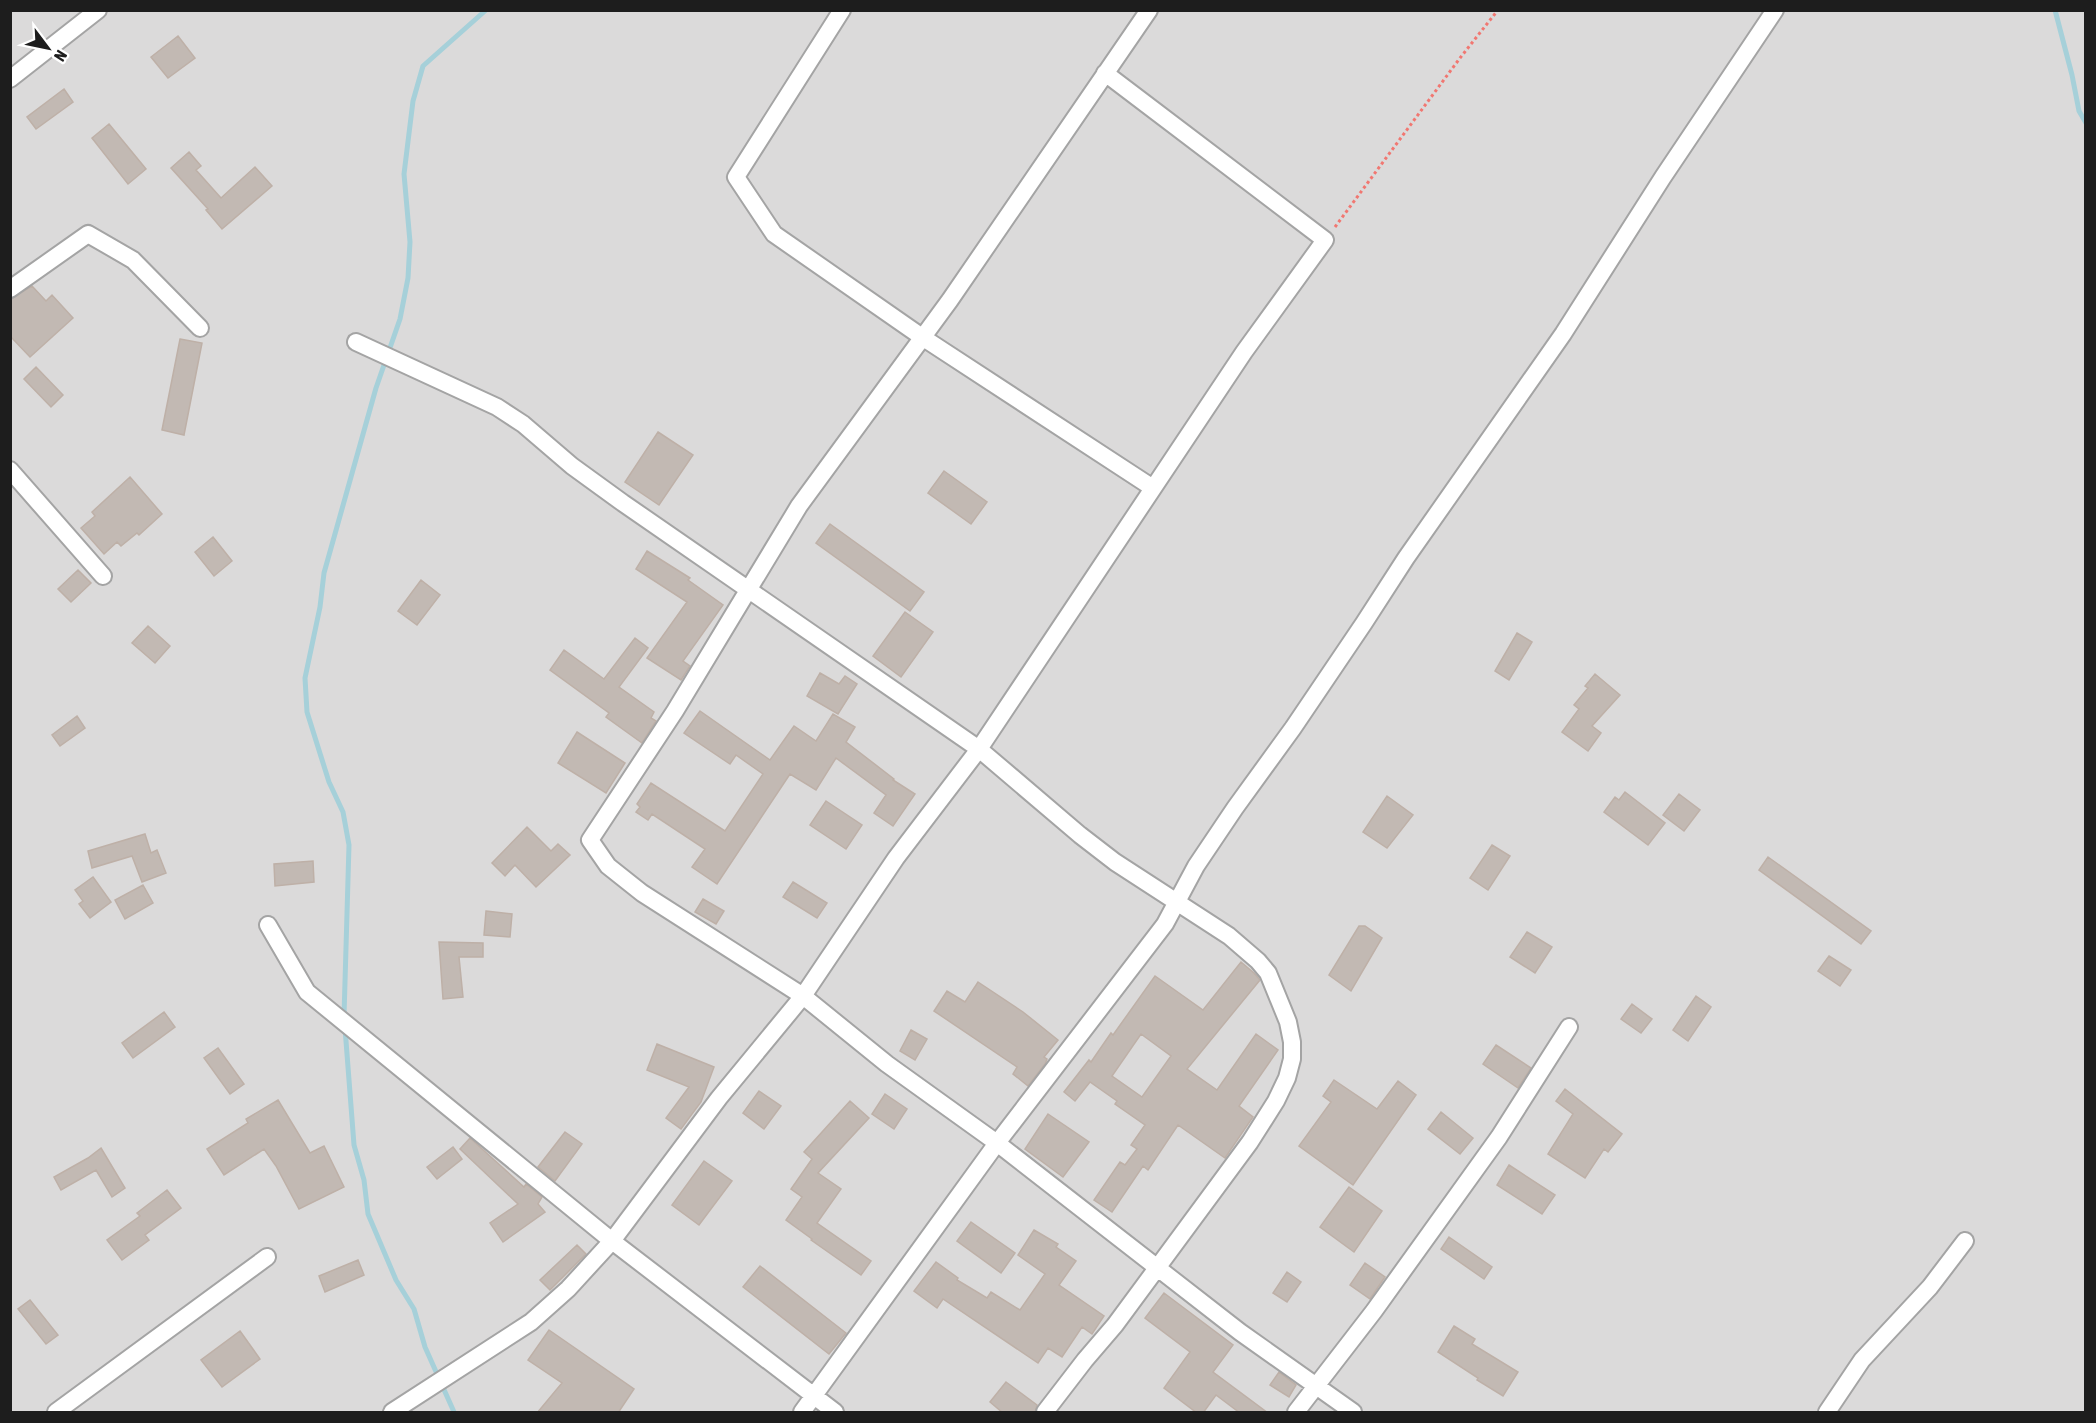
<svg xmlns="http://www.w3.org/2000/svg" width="2096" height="1423" font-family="'Asap Condensed',sans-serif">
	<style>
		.residential { fill: #dbdada }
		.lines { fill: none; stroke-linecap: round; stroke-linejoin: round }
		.stream { stroke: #a6d0d9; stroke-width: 5 }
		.building { fill: #c2b9b3; stroke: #beb0a7; stroke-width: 1.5; fill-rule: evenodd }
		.minor-casing { stroke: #a4a4a4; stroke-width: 20 }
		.path { stroke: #f17771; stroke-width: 3; stroke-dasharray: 3 3; stroke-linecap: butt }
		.minor { stroke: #fff; stroke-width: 16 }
	</style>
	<rect width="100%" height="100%" fill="#eeeae3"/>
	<path class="residential" d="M 11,11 L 2085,11 L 2085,1412 L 11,1412 Z"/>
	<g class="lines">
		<path class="stream" d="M 2055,10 L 2072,75 L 2079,111 L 2086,123
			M 344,1016 L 349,845 L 343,812 L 329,782 L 307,712 L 305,678 L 320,607 L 324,573 L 376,388 L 400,319 L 408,278 L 410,242 L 404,174 L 413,101 L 423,66 L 486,10
			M 345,1028 L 354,1145 L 364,1180 L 368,1214 L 396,1280 L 414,1309 L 425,1347 L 454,1412"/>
	</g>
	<path class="building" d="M 178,36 L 195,58 L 168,78 L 151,57 Z
		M 64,89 L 73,102 L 36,129 L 27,117 Z
		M 109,124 L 146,169 L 128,184 L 92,138 Z
		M 189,152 L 201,166 L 196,170 L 221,198 L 255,167 L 272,186 L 222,229 L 206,210 L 208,209 L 171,168 Z
		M 32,286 L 46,301 L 52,295 L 73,318 L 30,357 L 10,336 L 10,299 Z
		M 180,339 L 202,343 L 184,435 L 162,430 Z
		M 36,367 L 63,395 L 51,407 L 24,379 Z
		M 658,432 L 693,455 L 659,505 L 625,482 Z
		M 944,471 L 987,502 L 971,524 L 928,493 Z
		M 130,477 L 162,514 L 139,535 L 137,533 L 121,546 L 117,542 L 104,554 L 81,528 L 95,516 L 92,512 Z
		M 830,524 L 924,592 L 910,611 L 816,543 Z
		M 213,537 L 232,561 L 214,576 L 195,552 Z
		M 647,551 L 690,578 L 688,580 L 723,605 L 683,661 L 690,666 L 681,680 L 647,658 L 687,602 L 636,569 Z
		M 78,570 L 91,583 L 71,602 L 58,589 Z
		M 421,580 L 440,595 L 417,625 L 398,611 Z
		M 905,612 L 933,632 L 901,677 L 873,656 Z
		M 148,626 L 170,646 L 155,663 L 132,643 Z
		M 1517,633 L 1532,642 L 1509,680 L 1495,671 Z
		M 635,638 L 648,648 L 619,687 L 654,712 L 651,718 L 656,721 L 642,743 L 606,717 L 609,713 L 550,670 L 564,650 L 604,679 Z
		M 820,673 L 839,684 L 845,676 L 857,684 L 838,714 L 807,696 Z
		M 1595,674 L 1620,695 L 1592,726 L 1601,733 L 1588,751 L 1562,732 L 1579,709 L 1574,705 L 1588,688 L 1585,686 Z
		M 700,711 L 770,760 L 794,726 L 816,741 L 833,714 L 855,727 L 846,742 L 894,779 L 893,780 L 915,794 L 893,826 L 874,813 L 886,795 L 836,758 L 816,790 L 790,774 L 717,884 L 692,867 L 705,849 L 652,814 L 648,820 L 636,812 L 640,807 L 637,804 L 651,783 L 725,831 L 763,774 L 736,755 L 730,764 L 684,733 Z
		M 77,716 L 85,728 L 60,746 L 52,735 Z
		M 577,732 L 625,763 L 606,793 L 558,763 Z
		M 1625,792 L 1665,823 L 1648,845 L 1604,812 L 1615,797 L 1619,800 Z
		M 1679,794 L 1700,810 L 1684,831 L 1663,815 Z
		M 1387,796 L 1413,815 L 1387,848 L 1363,832 Z
		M 826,801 L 862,825 L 846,849 L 810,825 Z
		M 527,827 L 551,851 L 558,844 L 570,855 L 536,887 L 515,865 L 505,876 L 492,863 Z
		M 145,834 L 151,853 L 157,850 L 166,873 L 142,882 L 132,856 L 92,868 L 88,851 Z
		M 1492,845 L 1510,856 L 1488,890 L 1470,878 Z
		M 1768,857 L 1871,931 L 1861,944 L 1759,870 Z
		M 313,861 L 314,882 L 275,886 L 274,864 Z
		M 93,877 L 111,902 L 90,918 L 79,904 L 83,901 L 75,890 Z
		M 793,882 L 827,903 L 817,918 L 783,897 Z
		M 143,885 L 153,903 L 125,919 L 115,900 Z
		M 703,899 L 724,911 L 716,924 L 695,912 Z
		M 486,911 L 512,914 L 510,937 L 484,935 Z
		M 1359,926 L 1365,926 L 1382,938 L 1351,991 L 1329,975 Z
		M 1527,932 L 1552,947 L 1535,973 L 1510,957 Z
		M 439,942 L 483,943 L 483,957 L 459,957 L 463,997 L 443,999 Z
		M 1829,956 L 1851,970 L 1840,986 L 1818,971 Z
		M 1241,962 L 1254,973 L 1260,980 L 1187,1069 L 1217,1090 L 1256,1034 L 1278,1050 L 1239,1106 L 1253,1117 L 1225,1158 L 1178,1125 L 1148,1170 L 1143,1166 L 1112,1212 L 1094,1200 L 1120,1162 L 1125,1165 L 1137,1149 L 1131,1145 L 1145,1125 L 1115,1104 L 1117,1101 L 1090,1082 L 1075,1101 L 1064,1092 L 1089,1060 L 1091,1062 L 1111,1033 L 1113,1035 L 1155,976 L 1203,1010 ZM 1141,1034 L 1171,1056 L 1142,1097 L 1112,1076 Z
		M 978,982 L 1023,1012 L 1058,1040 L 1044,1057 L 1047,1059 L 1045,1064 L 1028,1086 L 1013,1074 L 1017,1067 L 934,1011 L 947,991 L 965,1002 Z
		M 1696,996 L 1711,1007 L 1688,1041 L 1673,1030 Z
		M 1632,1004 L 1652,1019 L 1641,1033 L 1621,1019 Z
		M 164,1012 L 175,1027 L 133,1058 L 122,1043 Z
		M 911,1030 L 927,1039 L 915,1060 L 900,1051 Z
		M 657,1044 L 714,1067 L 701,1102 L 681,1129 L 666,1118 L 689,1087 L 647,1070 Z
		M 1496,1045 L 1531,1068 L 1518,1088 L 1483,1064 Z
		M 218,1048 L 244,1084 L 230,1094 L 204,1058 Z
		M 1334,1080 L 1377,1109 L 1398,1081 L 1416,1095 L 1353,1185 L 1299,1146 L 1331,1102 L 1323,1096 Z
		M 1565,1089 L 1622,1134 L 1608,1152 L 1604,1149 L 1585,1178 L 1548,1154 L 1573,1114 L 1556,1101 Z
		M 759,1091 L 781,1106 L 764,1129 L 743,1113 Z
		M 885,1094 L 907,1109 L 894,1129 L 872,1114 Z
		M 278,1100 L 310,1153 L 324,1146 L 344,1187 L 299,1209 L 276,1166 L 264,1149 L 224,1175 L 207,1149 L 248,1123 L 246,1119 Z
		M 850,1101 L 869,1118 L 818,1173 L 841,1189 L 817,1223 L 871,1261 L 861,1275 L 811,1240 L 812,1239 L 786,1220 L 802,1197 L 791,1189 L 812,1159 L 804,1152 Z
		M 1441,1112 L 1473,1138 L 1460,1154 L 1428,1129 Z
		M 1048,1114 L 1089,1142 L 1063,1177 L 1025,1149 Z
		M 565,1132 L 582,1144 L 555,1181 L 538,1167 Z
		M 470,1138 L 524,1187 L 526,1184 L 542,1197 L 538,1204 L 545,1212 L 503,1242 L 490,1223 L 518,1204 L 460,1149 Z
		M 453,1147 L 462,1159 L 437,1179 L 427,1167 Z
		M 101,1148 L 125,1188 L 112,1197 L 96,1170 L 61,1190 L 54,1177 L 88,1158 Z
		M 704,1161 L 732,1181 L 699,1225 L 672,1205 Z
		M 1509,1165 L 1555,1195 L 1542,1214 L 1497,1185 Z
		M 1349,1187 L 1382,1211 L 1354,1252 L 1320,1227 Z
		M 167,1190 L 181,1208 L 145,1235 L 149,1240 L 122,1260 L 107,1240 L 140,1216 L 137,1213 Z
		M 971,1222 L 1015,1253 L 1001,1273 L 957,1241 Z
		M 1034,1230 L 1058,1244 L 1056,1247 L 1076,1261 L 1059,1285 L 1104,1316 L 1092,1334 L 1082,1327 L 1062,1357 L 1048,1348 L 1038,1363 L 943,1299 L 937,1308 L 914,1291 L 936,1262 L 958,1278 L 957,1280 L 987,1298 L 991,1292 L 1020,1310 L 1045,1274 L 1018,1255 Z
		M 1449,1237 L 1492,1267 L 1484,1279 L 1441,1249 Z
		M 577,1245 L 586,1254 L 550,1290 L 540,1280 Z
		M 358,1260 L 364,1275 L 325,1292 L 319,1276 Z
		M 1365,1263 L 1385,1277 L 1370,1299 L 1350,1285 Z
		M 760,1266 L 846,1333 L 829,1354 L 743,1287 Z
		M 1287,1272 L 1301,1282 L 1287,1302 L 1273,1293 Z
		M 1164,1293 L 1233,1345 L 1213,1372 L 1268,1413 L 1240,1413 L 1216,1395 L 1203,1413 L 1197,1413 L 1164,1388 L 1190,1352 L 1145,1318 Z
		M 30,1300 L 58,1335 L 46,1344 L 18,1309 Z
		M 1454,1326 L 1475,1339 L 1472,1344 L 1518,1372 L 1503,1396 L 1477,1380 L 1478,1378 L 1438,1352 Z
		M 549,1330 L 634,1389 L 618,1413 L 537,1413 L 562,1383 L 528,1360 Z
		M 240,1331 L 260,1359 L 222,1387 L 201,1360 Z
		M 1279,1372 L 1296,1385 L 1289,1397 L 1270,1385 Z
		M 1006,1382 L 1037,1405 L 1035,1413 L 1003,1413 L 990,1402 Z"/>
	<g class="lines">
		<defs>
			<path id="minor" d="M 842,10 L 736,177 L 774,234 L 922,337 L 1153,488
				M 1149,10 L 950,300 L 799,506 L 675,711 L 590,840 L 608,866 L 642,893 L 803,996 L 887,1064 L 997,1143 L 1240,1332 L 1353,1412
				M 10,79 L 98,10
				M 10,289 L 88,234 L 133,260 L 200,328
				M 356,342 L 497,407 L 523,424 L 572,466 L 623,503 L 979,749 L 1080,835 L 1115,862 L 1229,936 L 1258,961 L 1268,973 L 1288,1022 L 1292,1042 L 1292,1059 L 1287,1078 L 1276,1101 L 1250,1142 L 1115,1325 L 1085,1360 L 1045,1412
				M 10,470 L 103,576
				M 268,925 L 307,992 L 612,1241 L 835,1412
				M 56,1412 L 267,1257
				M 392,1412 L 531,1322 L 568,1289 L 612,1241 L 719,1098 L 803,996 L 896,858 L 979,749 L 1244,352 L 1325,240 L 1105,73
				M 802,1412 L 997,1143 L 1165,924 L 1196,866 L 1235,808 L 1293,728 L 1364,623 L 1406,558 L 1563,334 L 1663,177 L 1775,10
				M 1296,1412 L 1374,1311 L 1499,1137 L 1569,1027
				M 1827,1412 L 1862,1360 L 1930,1287 L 1965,1241"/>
		</defs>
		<use href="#minor" class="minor-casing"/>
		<path class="path" d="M 1335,227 L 1460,58 L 1498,10"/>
		<use href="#minor" class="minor"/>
	</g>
	<rect width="2096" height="1423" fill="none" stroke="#1d1d1d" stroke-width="24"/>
	<g transform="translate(48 48) rotate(122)" stroke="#ffffff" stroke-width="4.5" paint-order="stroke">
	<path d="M0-4.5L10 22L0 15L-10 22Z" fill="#1d1d1d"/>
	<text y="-9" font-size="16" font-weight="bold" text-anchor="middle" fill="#1d1d1d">N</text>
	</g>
</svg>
